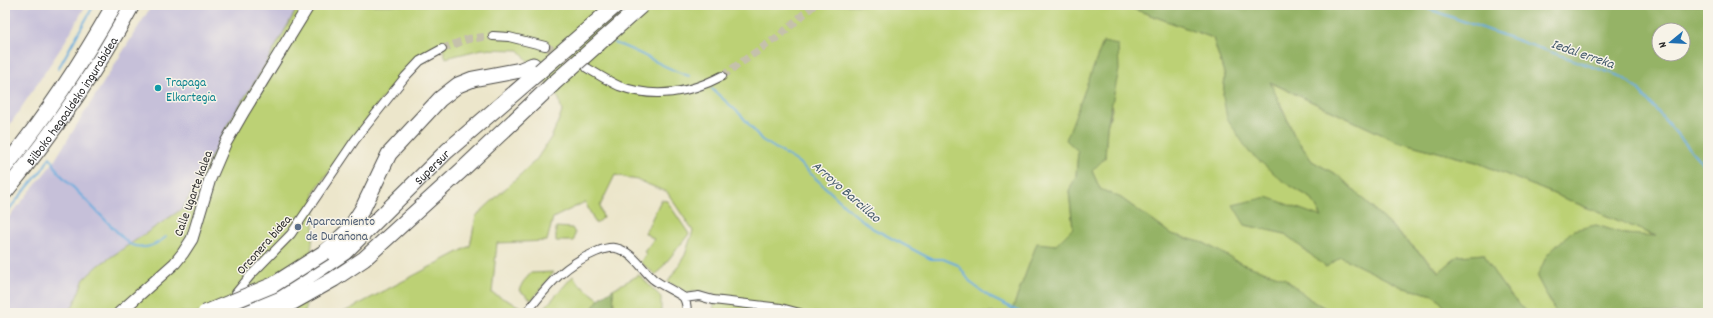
<svg xmlns="http://www.w3.org/2000/svg" width="1713" height="318" font-family="Dekko,sans-serif">
	<style>
		.industrial { fill: #c6c0d9 }
		.green { fill: #bcd174; stroke: #747e50 }
		.forest { fill: #95b366; stroke: #606f48; fill-rule: evenodd }
		.lines { fill: none; stroke-linecap: round; stroke-linejoin: round }
		.stream { stroke: #6aadde; stroke-width: 2 }
		.street-tunnel { stroke: #c5c1ab; stroke-width: 8; stroke-dasharray: 8 4; stroke-linecap: butt }
		.street-casing { stroke: #484743; stroke-width: 10 }
		.secondary-casing { stroke: #484743; stroke-width: 13 }
		.highway-casing { stroke: #484743; stroke-width: 17 }
		.street { stroke: #fff; stroke-width: 8 }
		.secondary { stroke: #fff; stroke-width: 11 }
		.highway { stroke: #fff; stroke-width: 15 }
		.highway-bridge-casing { stroke: #484743; stroke-width: 17; stroke-linecap: butt }
		.highway-bridge { stroke: #fff; stroke-width: 15 }
		.culture-dot { fill: #0f9aa8; stroke: #f7f3e8; stroke-width: 1.5 }
		.service-dot { fill: #5c6f8a; stroke: #f7f3e8; stroke-width: 1.5 }
		.labels { text-anchor: middle; stroke-width: 3; stroke-linejoin: round; paint-order: stroke }
		.culture-label { font-size: 13px; fill: #0d838f; stroke: #f7f3e8; text-anchor: start }
		.street-label { font-size: 13px; fill: #2b2b2b; stroke: #f7f3e8 }
		.service-label { font-size: 13px; fill: #4e5e75; stroke: #f7f3e8; text-anchor: start }
		.water-label { font-size: 14px; font-style: italic; fill: #41586a; stroke: #f7f3e8 }
	</style>
	<rect width="100%" height="100%" fill="#f7f3e8"/>
	<filter id="ink" filterUnits="userSpaceOnUse"><feTurbulence type="fractalNoise" baseFrequency=".025" numOctaves="2"/><feDisplacementMap in="SourceGraphic" scale="8" xChannelSelector="R" yChannelSelector="G"/><feConvolveMatrix kernelMatrix="1 2 1 2 8 2 1 2 1" color-interpolation-filters="sRGB"/></filter>
	<filter id="wash" filterUnits="userSpaceOnUse"><feTurbulence type="fractalNoise" baseFrequency=".012" numOctaves="4" result="noise"/><feDisplacementMap in="SourceGraphic" scale="16" xChannelSelector="R" yChannelSelector="G"/><feGaussianBlur stdDeviation="0.9" result="paint"/><feColorMatrix in="noise" values="0 0 0 0 0 0 0 0 0 0 0 0 0 0 0 0 0 1.4 0 .05"/><feComposite in="paint" operator="in"/></filter>
	<g filter="url(#wash)">
		<rect width="100%" height="100%" fill="#ece6cb"/>
		<path class="industrial" d="M 5,5 L 86,5 L 63,45 L 5,132 Z
			M 152,5 L 299,5 L 264,67 L 228,124 L 200,179 L 182,209 L 99,265 L 84,279 L 73,306 L 67,313 L 5,313 L 5,222 L 53,163 Z"/>
		<path class="green" d="M 299,5 L 1123,5 L 1213,38 L 1225,76 L 1223,96 L 1284,182 L 1311,198 L 1322,217 L 1245,225 L 1285,234 L 1326,267 L 1341,257 L 1404,288 L 1434,295 L 1450,313 L 1334,313 L 1311,300 L 1284,278 L 1242,264 L 1204,243 L 1171,234 L 1121,198 L 1100,189 L 1092,171 L 1105,158 L 1107,127 L 1113,106 L 1078,151 L 1076,176 L 1069,191 L 1073,228 L 1056,245 L 1037,244 L 1011,313 L 713,313 L 715,294 L 699,291 L 686,293 L 668,282 L 685,255 L 693,231 L 667,192 L 637,180 L 615,175 L 600,206 L 603,218 L 596,224 L 585,202 L 553,218 L 547,241 L 497,243 L 492,293 L 533,313 L 342,313 L 470,246 L 476,216 L 536,160 L 552,136 L 562,112 L 559,99 L 519,50 L 482,49 L 446,58 L 442,46 L 402,76 L 386,93 L 314,192 L 315,215 L 305,313 L 67,313 L 73,306 L 84,279 L 99,265 L 182,209 L 200,179 L 228,124 L 264,67 Z
			M 1269,82 L 1396,141 L 1476,162 L 1658,237 L 1625,234 L 1596,225 L 1537,277 L 1556,313 L 1528,313 C 1509,296 1495,277 1483,254 L 1458,257 L 1440,272 L 1339,176 L 1312,161 L 1294,135 L 1283,109 Z
			M 661,200 L 667,201 L 689,234 L 656,275 L 640,262 L 647,254 L 644,252 L 654,239 L 645,233 Z
			M 556,227 L 572,228 L 575,233 L 574,241 L 556,241 Z
			M 554,272 L 532,300 L 519,290 L 523,282 L 531,273 Z
			M 639,275 L 661,297 L 661,313 L 612,313 L 614,309 L 613,289 Z
			M 573,276 L 580,285 L 599,299 L 589,313 L 540,313 Z"/>
		<path class="forest" d="M 1123,5 L 1708,5 L 1708,313 L 1556,313 L 1537,277 L 1547,255 L 1573,230 L 1596,225 L 1625,234 L 1656,236 L 1476,162 L 1396,141 L 1270,82 L 1294,135 L 1312,161 L 1339,176 L 1439,272 L 1458,256 L 1484,254 C 1495,277 1509,296 1528,313 L 1450,313 L 1434,295 L 1404,288 L 1341,257 L 1326,267 L 1285,234 L 1245,225 L 1233,205 L 1267,197 L 1322,217 L 1311,198 L 1284,182 L 1249,152 L 1227,118 L 1223,96 L 1225,76 L 1213,38 ZM 1659,30 L 1683,30 L 1683,54 L 1659,54 Z
			M 1103,42 L 1118,45 L 1119,70 L 1107,127 L 1105,158 L 1092,171 L 1100,189 L 1121,198 L 1171,234 L 1204,243 L 1242,264 L 1284,278 L 1311,300 L 1334,313 L 1011,313 L 1037,243 L 1056,245 L 1073,228 L 1069,191 L 1076,176 L 1078,151 L 1066,140 Z
			M 613,289 L 614,309 L 612,313 L 589,313 L 599,299 Z"/>
		<g class="lines">
			<path class="stream" d="M 1417,5 L 1622,77 L 1638,89 L 1708,170
				M 614,43 C 641,51 661,67 689,76
				M 58,69 L 94,5
				M 712,89 L 741,115 L 762,140 L 798,162 L 853,213 L 872,228 L 931,259 L 943,259 L 958,265 L 971,283 L 991,298 L 1022,313
				M 5,214 L 42,170 L 50,157 L 59,173 L 129,244 C 144,250 153,247 166,237"/>
		</g>
	</g>
	<g filter="url(#ink)">
		<g class="lines">
			<path class="street-tunnel" d="M 545,46 L 579,64
				M 442,49 L 468,39 L 493,36
				M 722,76 L 779,36 L 814,5"/>
			<defs>
				<path id="street" d="M 493,36 L 509,37 L 545,46
					M 587,68 C 597,74 608,81 619,86 C 654,99 690,93 722,76
					M 236,293 L 250,276 L 291,234 L 355,140 L 405,77 L 420,61 L 442,49
					M 684,298 L 699,296 L 713,300 L 781,308 L 800,313
					M 526,313 C 548,286 562,266 596,252 C 603,249 612,246 619,249 C 634,254 642,269 653,279 C 660,285 681,294 684,298 C 686,302 687,309 687,313"/>
				<path id="secondary" d="M 119,313 L 175,263 L 183,253 L 192,239 L 210,179 L 225,144 L 244,111 L 309,5"/>
				<g id="highway">
					<path d="M 5,167 C 46,116 82,62 114,5"/>
					<path id="s1" d="M 5,192 C 53,133 96,72 132,5"/>
					<path d="M 325,252 L 349,230 L 363,208 L 389,154 L 440,99 L 458,85 L 473,79 L 521,70 L 533,65"/>
					<path id="s2" d="M 237,313 L 288,290 L 345,252 L 447,151 L 540,71"/>
					<path d="M 269,313 L 293,302 L 334,279 L 364,259 L 463,169 L 553,84"/>
				</g>
			</defs>
			<use href="#street" class="street-casing"/>
			<use href="#secondary" class="secondary-casing"/>
			<use href="#highway" class="highway-casing"/>
			<use href="#street" class="street"/>
			<use href="#secondary" class="secondary"/>
			<use href="#highway" class="highway"/>
			<defs>
				<path id="highway-bridge" d="M 540,71 L 616,5
					M 553,84 L 642,5
					M 205,313 L 273,285 L 325,252"/>
			</defs>
			<use href="#highway-bridge" class="highway-bridge-casing"/>
			<use href="#highway-bridge" class="highway-bridge"/>
		</g>
	</g>
	<circle class="culture-dot" cx="158" cy="88" r="4"/>
	<circle class="service-dot" cx="298" cy="227" r="4"/>
	<g class="labels">
		<g class="culture-label">
			<text x="166" y="86">Trapaga<tspan x="166" dy="15">Elkartegia</tspan></text>
		</g>
		<g class="street-label">
			<text dy="5" stroke="none"><textPath href="#s1" startOffset="113">Bilboko hegoaldeko ingurabidea</textPath></text>
			<text dy="5" stroke="none"><textPath href="#s2" startOffset="246">Supersur</textPath></text>
			<text transform="translate(192 193) rotate(-70)" y="5">Calle Ugarte kalea</text>
			<text transform="translate(263 244) rotate(-48)" y="5">Orconera bidea</text>
		</g>
		<g class="service-label">
			<text x="306" y="225">Aparcamiento<tspan x="306" dy="15">de Durañona</tspan></text>
		</g>
		<g class="water-label">
			<text transform="translate(1583 53) rotate(19)" y="5">Iedal erreka</text>
			<text transform="translate(847 191) rotate(41)" y="5">Arroyo Barcillao</text>
		</g>
	</g>
	<rect width="1713" height="318" fill="none" stroke="#f7f3e8" stroke-width="20"/>
	<g transform="translate(1671 42) rotate(252)"><circle r="19" fill="#f7f3e8" stroke="#a5a39c"/>
	<path d="M0-3L7 15L0 10L-7 15Z" fill="#1f6fb2"/>
	<text y="-6" font-size="11" font-weight="bold" text-anchor="middle" fill="#2b2b2b">N</text>
	</g>
</svg>
